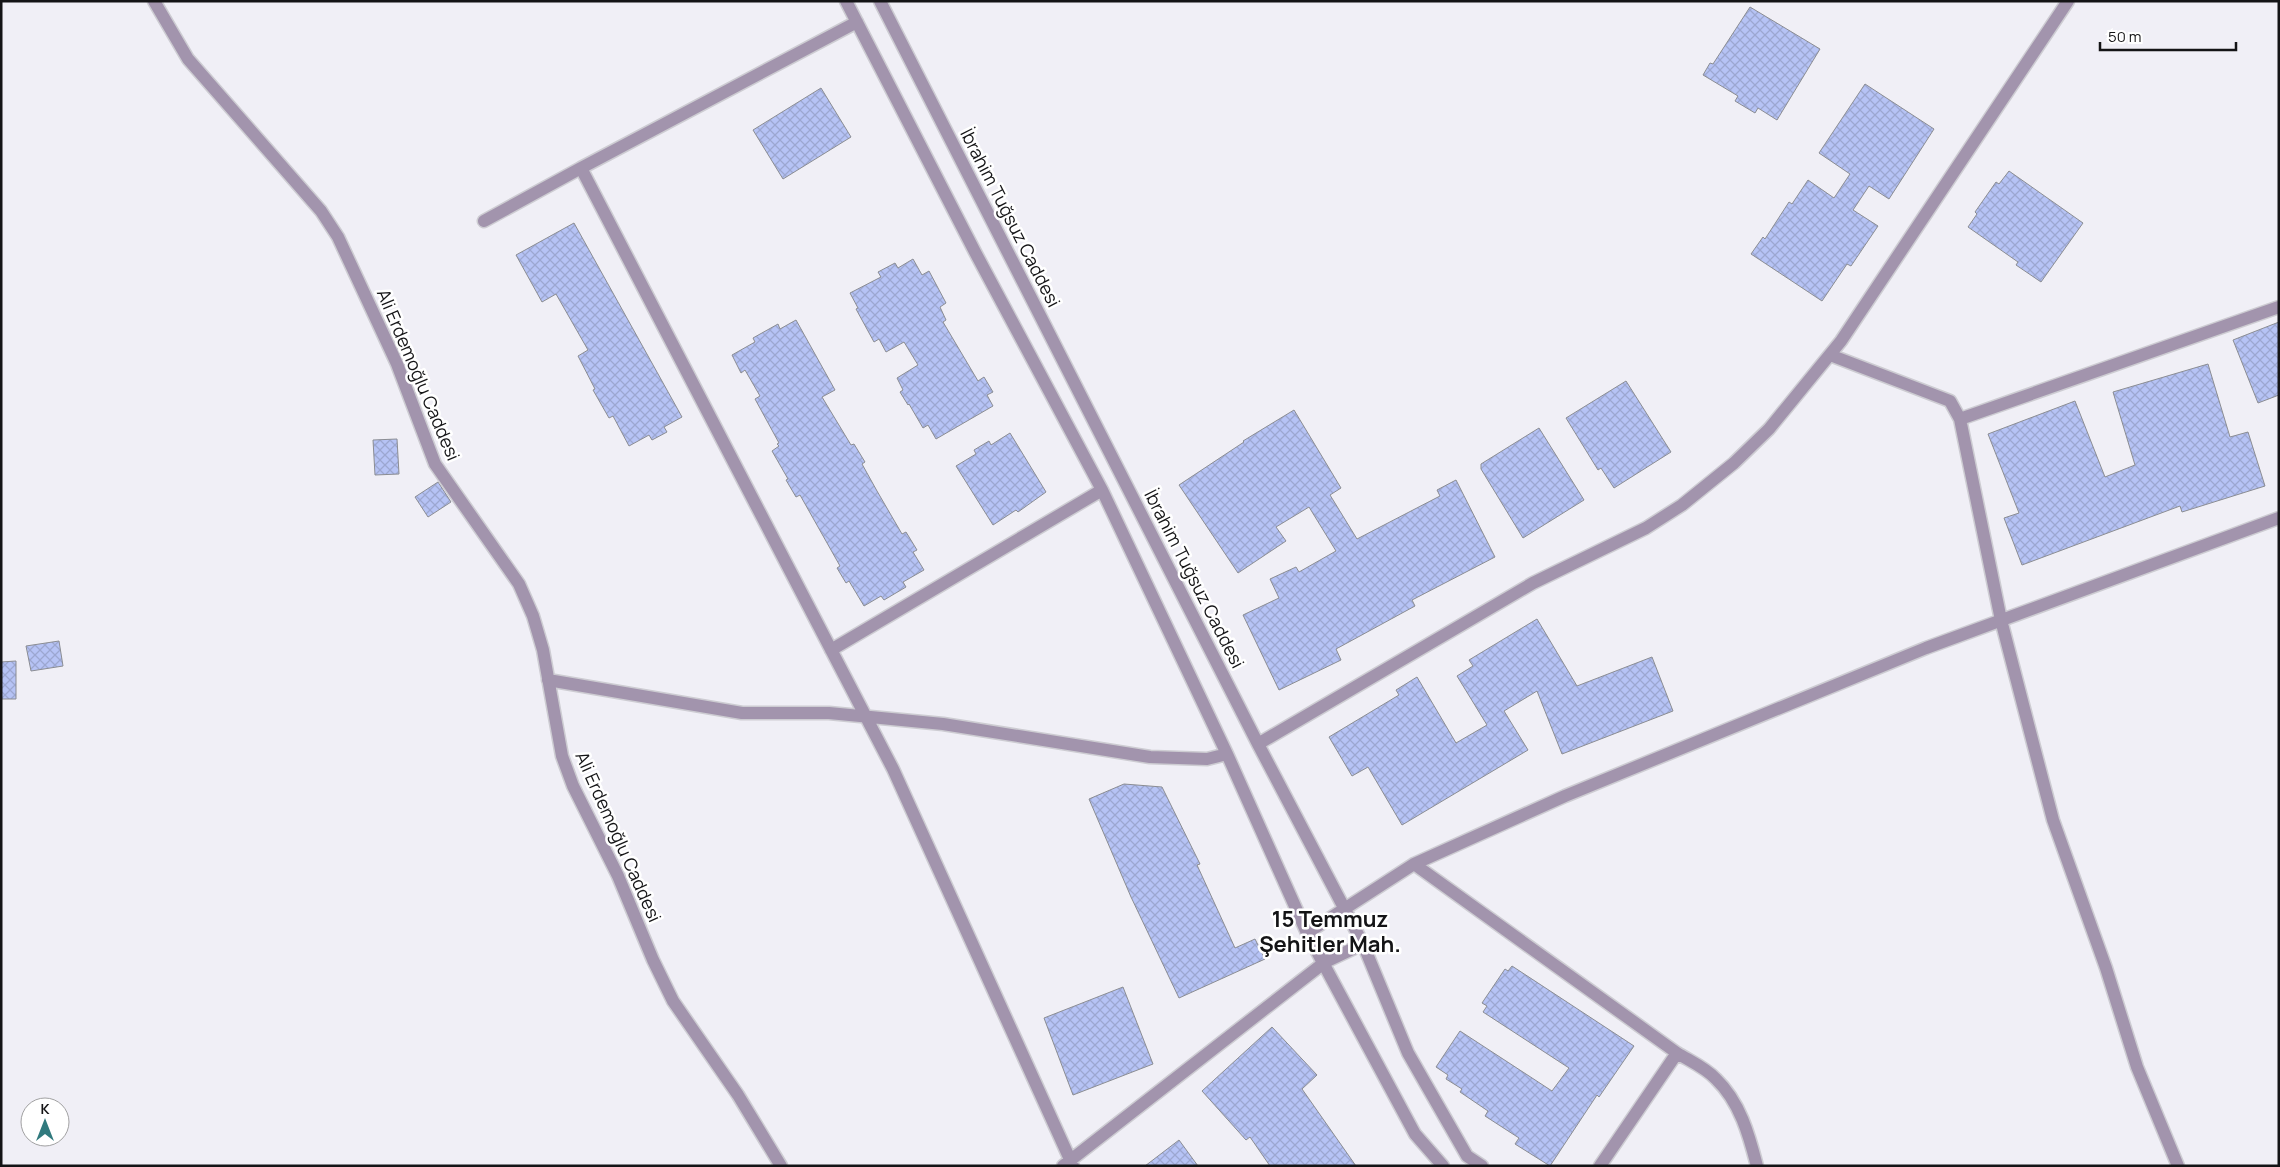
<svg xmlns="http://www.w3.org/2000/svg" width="2280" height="1167" font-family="Manrope,sans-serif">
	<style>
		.building { fill: url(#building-cross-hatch); stroke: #8b8d93 }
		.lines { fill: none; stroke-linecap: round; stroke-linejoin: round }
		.minor-casing { stroke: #cdccd2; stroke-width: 15 }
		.minor { stroke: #a294ad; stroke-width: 12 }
		.labels { text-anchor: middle; stroke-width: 5; stroke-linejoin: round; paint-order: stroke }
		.street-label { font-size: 18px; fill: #141416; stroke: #fff }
		.district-label { font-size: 22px; font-weight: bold; fill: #141416; stroke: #fff }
	</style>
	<defs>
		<pattern id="building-cross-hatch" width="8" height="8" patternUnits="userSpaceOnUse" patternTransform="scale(1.25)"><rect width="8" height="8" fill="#b6c3f5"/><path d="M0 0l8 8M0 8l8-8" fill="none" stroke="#9ca7d1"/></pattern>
	</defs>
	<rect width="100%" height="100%" fill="#f0eff6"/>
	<path class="building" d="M 1750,7 L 1820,49 L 1777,120 L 1758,108 L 1755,113 L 1735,101 L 1738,96 L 1703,75 L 1710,63 L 1713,64 Z
		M 1865,84 L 1934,129 L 1889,199 L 1869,186 L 1853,210 L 1878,226 L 1851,266 L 1847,264 L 1822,301 L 1751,254 L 1763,237 L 1765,239 L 1789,202 L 1792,204 L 1808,180 L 1834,198 L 1850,174 L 1819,153 Z
		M 821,88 L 851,137 L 783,179 L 753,130 Z
		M 2009,171 L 2083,223 L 2041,282 L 2016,265 L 2018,262 L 1968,227 L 1977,214 L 1975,212 L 1996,182 L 1999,184 Z
		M 574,223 L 682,417 L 664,427 L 667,432 L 652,440 L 649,435 L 629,446 L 613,416 L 609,418 L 593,390 L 595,389 L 578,356 L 588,350 L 556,294 L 542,302 L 516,255 Z
		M 913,259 L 922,275 L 929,271 L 946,303 L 940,307 L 946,320 L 943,322 L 978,381 L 984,377 L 993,392 L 987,395 L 993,406 L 936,439 L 928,425 L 923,428 L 909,404 L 908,405 L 900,392 L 903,390 L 897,378 L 918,365 L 904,342 L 886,352 L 879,339 L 874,342 L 856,309 L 858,308 L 850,293 L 881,277 L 878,272 L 895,263 L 898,268 Z
		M 796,320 L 835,390 L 822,397 L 851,445 L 854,444 L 865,462 L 862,464 L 877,491 L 902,534 L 906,532 L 917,550 L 913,552 L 924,570 L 903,582 L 906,587 L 884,600 L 881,596 L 864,606 L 849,581 L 846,583 L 837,568 L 840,566 L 800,495 L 796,497 L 786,480 L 788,479 L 772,451 L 779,446 L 777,444 L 779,443 L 755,399 L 760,396 L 745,370 L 741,373 L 732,355 L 755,342 L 753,338 L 778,324 L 780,329 Z
		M 2279,322 L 2279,395 L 2258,403 L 2233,340 Z
		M 2208,364 L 2230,437 L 2248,432 L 2265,486 L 2182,512 L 2180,506 L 2022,565 L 2004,518 L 2019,513 L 1988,434 L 2075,401 L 2105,477 L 2135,465 L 2113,392 Z
		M 1626,381 L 1671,452 L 1614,488 L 1601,468 L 1598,470 L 1566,418 Z
		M 1294,410 L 1341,488 L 1330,495 L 1357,539 L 1440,496 L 1437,490 L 1456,480 L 1495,557 L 1412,600 L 1415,606 L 1336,649 L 1341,660 L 1279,690 L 1243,615 L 1279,598 L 1270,579 L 1296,567 L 1299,572 L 1336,551 L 1309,507 L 1276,527 L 1286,541 L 1238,573 L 1179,485 L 1244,442 L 1243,441 Z
		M 1539,428 L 1584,500 L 1523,538 L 1481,469 L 1481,464 Z
		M 1010,433 L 1046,492 L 1018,512 L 1016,510 L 993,525 L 956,466 L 976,454 L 974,450 L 989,441 L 991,445 Z
		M 397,439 L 399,474 L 375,475 L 373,440 Z
		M 438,482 L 451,502 L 428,517 L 415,497 Z
		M 1537,619 L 1577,686 L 1652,657 L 1673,711 L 1562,754 L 1537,691 L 1504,711 L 1528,750 L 1402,825 L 1368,767 L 1352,776 L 1329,737 L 1399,695 L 1396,690 L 1417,677 L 1456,743 L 1487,725 L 1457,676 L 1473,666 L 1469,660 Z
		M 59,641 L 63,666 L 31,671 L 26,646 Z
		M 16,661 L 16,699 L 1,699 L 1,662 Z
		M 1124,784 L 1162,787 L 1200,864 L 1197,865 L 1235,948 L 1255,939 L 1265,959 L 1179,998 L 1131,897 L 1089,799 Z
		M 1512,966 L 1634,1046 L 1599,1097 L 1597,1095 L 1550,1166 L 1515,1144 L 1519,1138 L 1485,1116 L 1488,1111 L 1460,1092 L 1462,1089 L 1446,1079 L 1448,1075 L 1436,1067 L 1460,1031 L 1552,1091 L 1569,1068 L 1483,1012 L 1487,1006 L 1482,1003 L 1505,969 L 1508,971 Z
		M 1123,987 L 1153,1064 L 1073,1095 L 1044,1018 Z
		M 1272,1027 L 1317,1075 L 1302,1089 L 1356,1166 L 1270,1166 L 1250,1137 L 1246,1140 L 1202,1091 Z
		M 1179,1140 L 1198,1166 L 1145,1166 Z"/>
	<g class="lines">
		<defs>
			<path id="minor" d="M 154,1 L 188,59 L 321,211 L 338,237 L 397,364 L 435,464 L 519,584 L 533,616 L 543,650 L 562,756 L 573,786 L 618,876 L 653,960 L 673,1001 L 738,1095 L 781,1166
				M 846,1 L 975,252 L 1102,490 L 1227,754 L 1307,933 L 1415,1134 L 1443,1166
				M 880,1 L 1258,744 L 1363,944 L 1408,1053 L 1467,1156 L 1482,1166
				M 857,22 L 581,168 L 893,769 L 1073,1166
				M 484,221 L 581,168
				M 1830,355 L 1950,401 L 1960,419 L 2001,620 L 2053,820 L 2106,968 L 2137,1067 L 2178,1166
				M 1960,419 L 2279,307
				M 831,650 L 1102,490
				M 548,680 L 742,713 L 829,713 L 943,724 L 1150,757 L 1207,759 L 1227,754
				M 1258,744 L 1533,583 L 1646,528 L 1682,505 L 1734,463 L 1769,429 L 1841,341 L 2068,1
				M 1414,864 L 1677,1053 C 1690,1061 1706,1068 1716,1079 C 1740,1102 1749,1135 1757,1166
				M 1307,933 L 1414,864 L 1565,796 L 1926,648 L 2279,518
				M 1063,1166 L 1325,962 L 1363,944
				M 1600,1166 L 1677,1053"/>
		</defs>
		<use href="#minor" class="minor-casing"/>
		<use href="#minor" class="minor"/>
	</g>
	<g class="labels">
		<g class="street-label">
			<text transform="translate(1010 218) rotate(63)" y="6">İbrahim Tuğsuz Caddesi</text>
			<text transform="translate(418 375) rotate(67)" y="6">Ali Erdemoğlu Caddesi</text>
			<text transform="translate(1194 579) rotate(63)" y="6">İbrahim Tuğsuz Caddesi</text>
			<text transform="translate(618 837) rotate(66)" y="6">Ali Erdemoğlu Caddesi</text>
		</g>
		<g class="district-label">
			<text x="1330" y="927">15 Temmuz<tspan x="1330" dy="25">Şehitler Mah.</tspan></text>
		</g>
	</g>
	<rect width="2280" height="1167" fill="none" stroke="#141416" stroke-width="5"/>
	<g transform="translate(45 1122)"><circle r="24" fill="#ffffff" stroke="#a1a1a2"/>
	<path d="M0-4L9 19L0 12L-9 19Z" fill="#317a7e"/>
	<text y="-8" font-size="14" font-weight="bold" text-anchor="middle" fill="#141416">K</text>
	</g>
	<path d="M2100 42v8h136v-8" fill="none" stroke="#141416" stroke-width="2.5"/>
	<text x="2108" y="42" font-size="15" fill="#141416" stroke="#ffffff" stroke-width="4" paint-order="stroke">50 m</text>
</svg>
